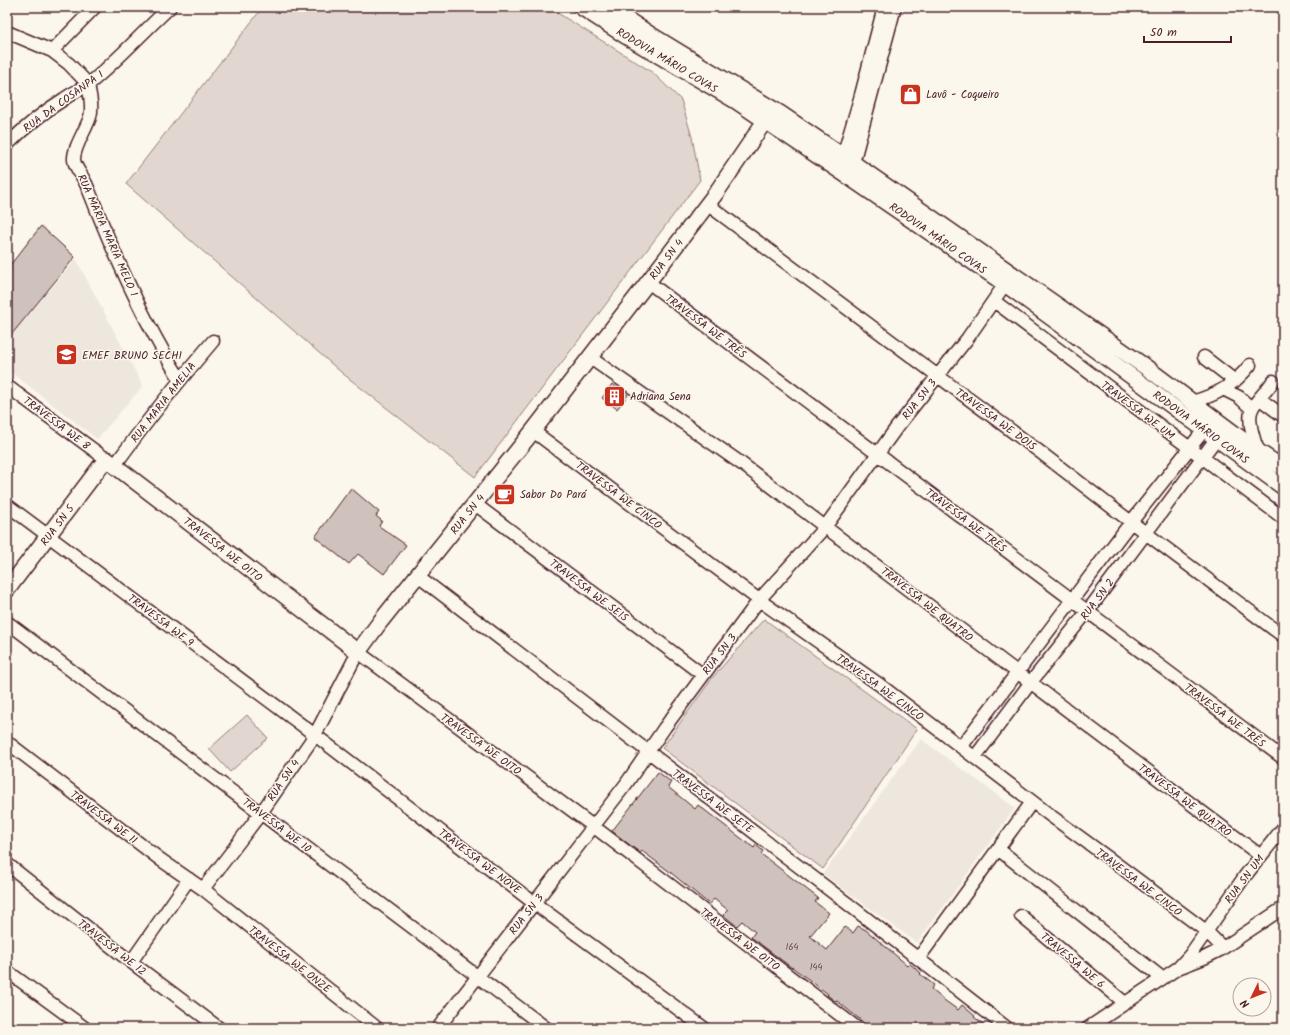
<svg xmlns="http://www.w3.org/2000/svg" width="1290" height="1035" font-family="Kalam,sans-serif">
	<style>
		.built { fill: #eee7de }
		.green { fill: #e2d7d0; stroke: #967b7e }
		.building { fill: #cfc2bc; stroke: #4a1f2b }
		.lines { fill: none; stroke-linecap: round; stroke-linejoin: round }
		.minor-casing { stroke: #4a1f2b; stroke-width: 15 }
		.major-casing { stroke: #4a1f2b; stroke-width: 18 }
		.minor { stroke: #fbf7ec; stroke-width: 12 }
		.major { stroke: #fbf7ec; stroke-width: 15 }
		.labels { text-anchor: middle; stroke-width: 3; stroke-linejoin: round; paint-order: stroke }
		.number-label { font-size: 9px; fill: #6b484f }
		.street-label { font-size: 11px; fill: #4a1f2b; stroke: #fbf7ec }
		.poi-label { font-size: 11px; fill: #4a1f2b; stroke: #fbf7ec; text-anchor: start }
	</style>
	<rect width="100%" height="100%" fill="#fbf7ec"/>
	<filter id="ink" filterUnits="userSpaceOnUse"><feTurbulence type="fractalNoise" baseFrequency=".025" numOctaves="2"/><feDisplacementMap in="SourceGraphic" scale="8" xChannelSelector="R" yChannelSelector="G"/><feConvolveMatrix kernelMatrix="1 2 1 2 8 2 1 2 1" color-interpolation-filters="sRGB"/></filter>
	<g filter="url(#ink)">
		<path class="built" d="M 76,259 L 143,386 L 97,439 L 7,369 L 7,340 Z
			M 921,739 L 1015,808 L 917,943 L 823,874 Z"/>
		<path class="green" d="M 263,7 L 548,7 L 652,72 L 681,100 L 692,137 L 700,180 L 475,477 L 342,373 L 126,184 Z
			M 764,619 L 917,729 L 823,869 L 662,748 L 713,677 Z
			M 247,715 L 268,738 L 230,772 L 209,749 Z"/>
		<path class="building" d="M 41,226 L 75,257 L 7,340 L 7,269 Z
			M 612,384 L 628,395 L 617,409 L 602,398 Z
			M 351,488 L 379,512 L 376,516 L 382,521 L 379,526 L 406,545 L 384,574 L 358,554 L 349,564 L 315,537 Z
			M 658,772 L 671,782 L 668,787 L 695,809 L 698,805 L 754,848 L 756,845 L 763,851 L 761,854 L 818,898 L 815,902 L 829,913 L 810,936 L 827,950 L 845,927 L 853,933 L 858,926 L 866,930 L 907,965 L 909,963 L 921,973 L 920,974 L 934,985 L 931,989 L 944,1000 L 958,1010 L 962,1005 L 975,1016 L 974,1017 L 988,1028 L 864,1028 L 863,1022 L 836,1000 L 835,1001 L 827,995 L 828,994 L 792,967 L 792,968 L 751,937 L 755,932 L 742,921 L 737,926 L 723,915 L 728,910 L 714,899 L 709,904 L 670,872 L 642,851 L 640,853 L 612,831 Z"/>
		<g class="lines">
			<defs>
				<path id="minor" d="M 7,32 L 52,51 L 69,64 L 88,84
					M 52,51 L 95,7
					M 88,84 C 90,96 93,106 90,117 C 86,130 73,148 74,160 C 75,168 82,175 85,182 C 87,185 88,189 90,193 C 115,257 143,321 180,379
					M 7,145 C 24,128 43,112 64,99 C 72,93 82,89 90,83 C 118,60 143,32 170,7
					M 843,156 L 861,95 L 884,7
					M 853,163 L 895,7
					M 707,204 L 1040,452 L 1131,522 L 1283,636
					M 648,282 L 1283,758
					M 994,301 L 1283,518
					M 589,357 L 742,464 L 1194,806 L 1261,856
					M 1204,357 L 1235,381
					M 7,386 L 106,459
					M 1223,389 L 1239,397 L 1252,409
					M 1260,399 L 1283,416
					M 1192,402 C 1217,395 1234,385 1250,365
					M 533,431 L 759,600 L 880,685 L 1051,816 L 1118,865 L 1206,931 L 1223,948
					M 1259,452 C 1254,442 1247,419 1252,409 C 1256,400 1268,390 1273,381
					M 115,465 C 146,422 179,381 213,341
					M 475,504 L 703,675
					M 7,505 L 315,735 L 534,903 L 704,1028
					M 418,576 L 848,904 L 1007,1028
					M 7,622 L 546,1028
					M 7,742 L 161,860 L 203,889 L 377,1028
					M 961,747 L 1131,522 L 1204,430
					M 975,757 L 1031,682 L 1087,612 L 1216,439
					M 998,849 L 1162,978
					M 7,864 L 131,962 L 219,1028
					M 203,889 L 261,813 L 315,735 L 358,652 L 593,826 L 857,1028
					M 1021,916 L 1125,1003
					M 918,959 L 1032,802
					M 131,962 L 189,879
					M 1180,966 L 1190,955 L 1245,876 L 1283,828
					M 7,971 L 85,1028
					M 438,1028 L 626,784 L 665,727 L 759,600 L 825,527 L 897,427 L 967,339 L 1005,284
					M 1088,1028 L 1178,968 L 1204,958 L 1220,950 L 1283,908"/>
				<path id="major" d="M 581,7 L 624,35 L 736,101 L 846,175 L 1005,284 L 1283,487
					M 608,7 L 651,35 L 781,114 L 853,163 L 1147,368 L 1259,452 L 1283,468
					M 7,590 L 106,459 L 358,652 L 380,622 L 533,431 L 648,282 L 716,193 L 773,109"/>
			</defs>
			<use href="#minor" class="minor-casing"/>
			<use href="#major" class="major-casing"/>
			<use href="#minor" class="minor"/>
			<use href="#major" class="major"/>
		</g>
	</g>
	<defs>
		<symbol id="shop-square" viewBox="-11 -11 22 22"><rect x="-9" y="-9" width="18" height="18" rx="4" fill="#c8321e" stroke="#fbf7ec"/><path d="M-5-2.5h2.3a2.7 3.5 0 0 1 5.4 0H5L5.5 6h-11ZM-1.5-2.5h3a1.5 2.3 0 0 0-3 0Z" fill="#fff"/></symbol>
		<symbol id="school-square" viewBox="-11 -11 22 22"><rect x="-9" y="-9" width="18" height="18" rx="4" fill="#c8321e" stroke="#fbf7ec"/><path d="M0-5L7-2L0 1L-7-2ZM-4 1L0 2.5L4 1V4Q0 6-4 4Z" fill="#fff"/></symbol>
		<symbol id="building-square" viewBox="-11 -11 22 22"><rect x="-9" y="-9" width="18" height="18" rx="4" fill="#c8321e" stroke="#fbf7ec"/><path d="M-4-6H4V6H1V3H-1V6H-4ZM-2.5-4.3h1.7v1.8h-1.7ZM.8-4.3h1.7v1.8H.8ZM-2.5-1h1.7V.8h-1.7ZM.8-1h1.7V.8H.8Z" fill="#fff"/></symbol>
		<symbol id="cafe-square" viewBox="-11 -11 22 22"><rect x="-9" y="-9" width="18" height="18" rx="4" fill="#c8321e" stroke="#fbf7ec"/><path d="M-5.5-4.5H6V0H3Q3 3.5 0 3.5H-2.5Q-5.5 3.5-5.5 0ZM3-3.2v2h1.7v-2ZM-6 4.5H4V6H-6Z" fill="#fff"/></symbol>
	</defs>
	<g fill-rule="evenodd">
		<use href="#shop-square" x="898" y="82" width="25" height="25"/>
		<use href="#school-square" x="54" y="342" width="25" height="25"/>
		<use href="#building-square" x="602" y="384" width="25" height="25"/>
		<use href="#cafe-square" x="492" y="482" width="25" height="25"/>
	</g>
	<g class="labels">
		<g class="number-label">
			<text x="792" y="950">164</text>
			<text x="816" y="970">144</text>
		</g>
		<g class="street-label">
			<text transform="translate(667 60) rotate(31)" y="4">RODOVIA MÁRIO COVAS</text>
			<text transform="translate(63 101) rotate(-36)" y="4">RUA DA COSANPA I</text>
			<text transform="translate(108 235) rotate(66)" y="4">RUA MARIA MARIA MELO I</text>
			<text transform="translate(938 238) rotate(35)" y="4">RODOVIA MÁRIO COVAS</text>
			<text transform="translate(666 259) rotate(-53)" y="4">RUA SN 4</text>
			<text transform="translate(706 326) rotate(37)" y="4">TRAVESSA WE TRÊS</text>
			<text transform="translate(919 399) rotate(-52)" y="4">RUA SN 3</text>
			<text transform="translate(163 402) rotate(-52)" y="4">RUA MARIA AMELIA</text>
			<text transform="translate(1138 410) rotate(37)" y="4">TRAVESSA WE UM</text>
			<text transform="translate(996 419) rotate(36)" y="4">TRAVESSA WE DOIS</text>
			<text transform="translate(57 423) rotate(37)" y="4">TRAVESSA WE 8</text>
			<text transform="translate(1201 427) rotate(36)" y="4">RODOVIA MÁRIO COVAS</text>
			<text transform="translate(619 495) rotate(37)" y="4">TRAVESSA WE CINCO</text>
			<text transform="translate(467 514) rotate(-52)" y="4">RUA SN 4</text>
			<text transform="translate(966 520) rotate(37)" y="4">TRAVESSA WE TRÊS</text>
			<text transform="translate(57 525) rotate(-53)" y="4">RUA SN 5</text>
			<text transform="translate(223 549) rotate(38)" y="4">TRAVESSA WE OITO</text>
			<text transform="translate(589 590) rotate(37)" y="4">TRAVESSA WE SEIS</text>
			<text transform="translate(1097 599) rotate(-53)" y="4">RUA SN 2</text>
			<text transform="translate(927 604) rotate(38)" y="4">TRAVESSA WE QUATRO</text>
			<text transform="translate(161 620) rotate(37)" y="4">TRAVESSA WE 9</text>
			<text transform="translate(719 654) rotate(-53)" y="4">RUA SN 3</text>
			<text transform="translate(880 687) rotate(36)" y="4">TRAVESSA WE CINCO</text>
			<text transform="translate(1225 715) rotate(37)" y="4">TRAVESSA WE TRÊS</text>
			<text transform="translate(481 744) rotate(36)" y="4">TRAVESSA WE OITO</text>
			<text transform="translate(283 780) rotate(-56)" y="4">RUA SN 4</text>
			<text transform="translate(1185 800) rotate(37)" y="4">TRAVESSA WE QUATRO</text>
			<text transform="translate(713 801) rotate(37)" y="4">TRAVESSA WE SETE</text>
			<text transform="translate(104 817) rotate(37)" y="4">TRAVESSA WE 11</text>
			<text transform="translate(277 825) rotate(37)" y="4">TRAVESSA WE 10</text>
			<text transform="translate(480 861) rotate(37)" y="4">TRAVESSA WE NOVE</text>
			<text transform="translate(1244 879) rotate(-53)" y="4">RUA SN UM</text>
			<text transform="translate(1139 882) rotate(37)" y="4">TRAVESSA WE CINCO</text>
			<text transform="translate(526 914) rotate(-52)" y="4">RUA SN 3</text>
			<text transform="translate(740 939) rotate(37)" y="4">TRAVESSA WE OITO</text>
			<text transform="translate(112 947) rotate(38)" y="4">TRAVESSA WE 12</text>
			<text transform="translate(290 959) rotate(38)" y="4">TRAVESSA WE ONZE</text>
			<text transform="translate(1073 960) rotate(40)" y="4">TRAVESSA WE 6</text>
		</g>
		<g class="poi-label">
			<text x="926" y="98">Lavô - Coqueiro</text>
			<text x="82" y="359">EMEF BRUNO SECHI</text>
			<text x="630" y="400">Adriana Sena</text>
			<text x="520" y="498">Sabor Do Pará</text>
		</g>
	</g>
	<rect width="1290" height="1035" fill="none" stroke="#fbf7ec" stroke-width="24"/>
	<rect x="12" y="12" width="1266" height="1011" fill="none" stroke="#4a1f2b" stroke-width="1.5" filter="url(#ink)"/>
	<g transform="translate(1252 997) rotate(227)"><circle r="19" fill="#fbf7ec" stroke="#b4a19f"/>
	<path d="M0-3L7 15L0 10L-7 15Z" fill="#c8321e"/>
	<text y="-6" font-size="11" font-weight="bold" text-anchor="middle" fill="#4a1f2b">N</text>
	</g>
	<path d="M1144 36v6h87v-6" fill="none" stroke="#4a1f2b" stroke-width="2"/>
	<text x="1150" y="36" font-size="12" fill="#4a1f2b" stroke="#fbf7ec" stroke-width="3" paint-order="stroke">50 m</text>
</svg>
